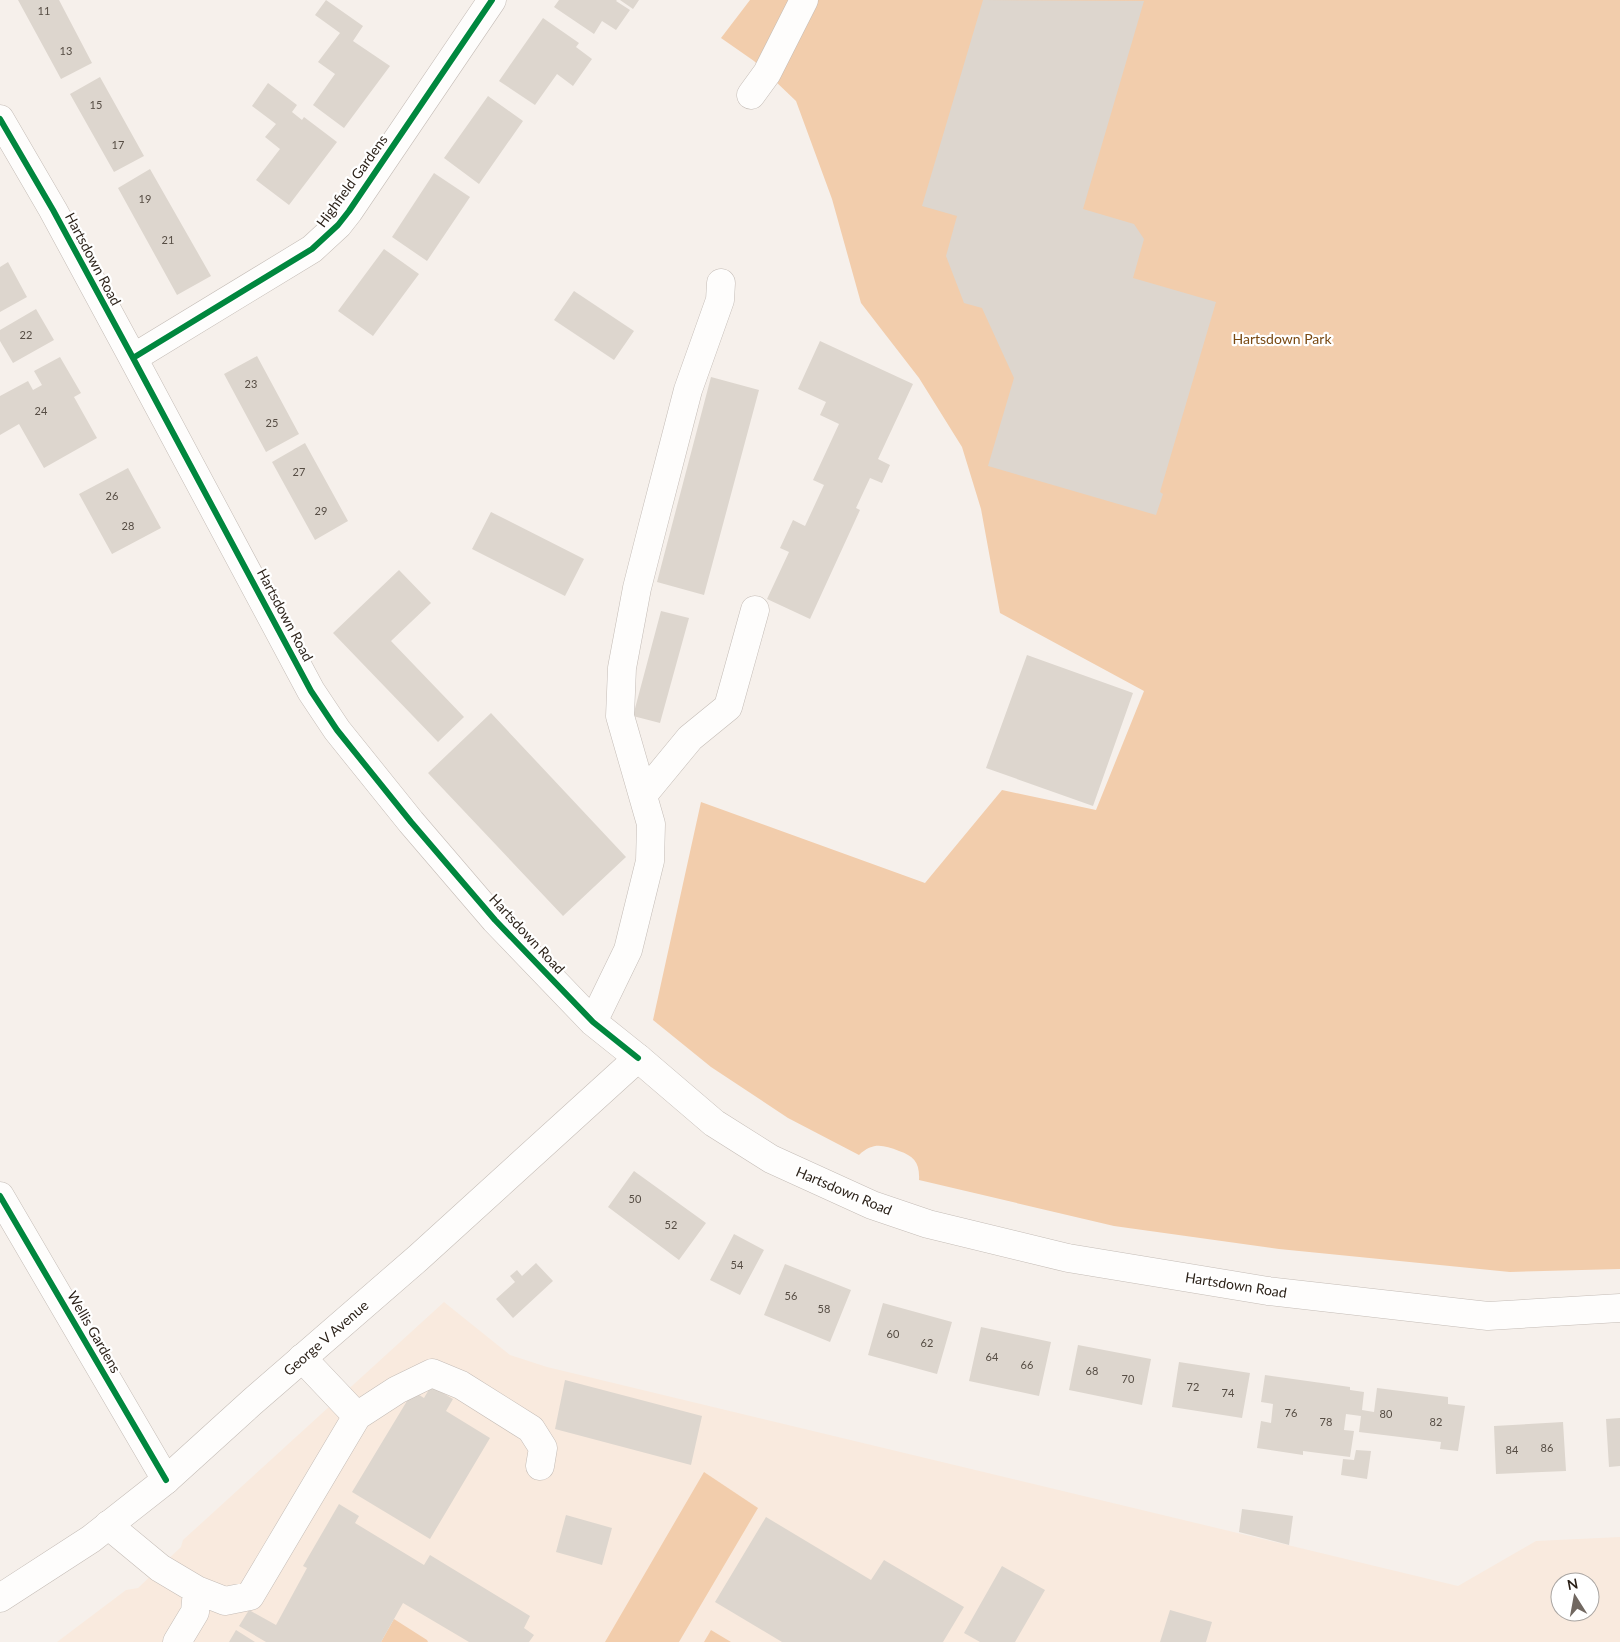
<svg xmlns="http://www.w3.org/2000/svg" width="1620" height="1642" font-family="Lato,sans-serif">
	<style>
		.built { fill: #f9eade; fill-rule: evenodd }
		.green { fill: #f2cdac }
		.building { fill: #ddd6ce }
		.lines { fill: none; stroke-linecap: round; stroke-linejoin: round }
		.minor-casing { stroke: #c4bcb6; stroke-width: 29 }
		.major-casing { stroke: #c4bcb6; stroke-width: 29 }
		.minor { stroke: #fefdfc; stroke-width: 28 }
		.major { stroke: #fefdfc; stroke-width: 28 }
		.cycleway-casing { stroke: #fff; stroke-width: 9 }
		.cycleway { stroke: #00873e; stroke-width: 6 }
		.labels { text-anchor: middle; stroke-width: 4.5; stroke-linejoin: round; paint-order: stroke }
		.number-label { font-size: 11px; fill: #564d44 }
		.street-label { font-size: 14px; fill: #291f16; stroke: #fff }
		.park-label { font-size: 14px; fill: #794912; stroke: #fff }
	</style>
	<rect width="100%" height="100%" fill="#f6f0eb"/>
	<path class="built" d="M 444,1302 L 510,1355 L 547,1367 L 1458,1586 L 1536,1541 L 1620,1537 L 1620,1642 L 57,1642 L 126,1590 L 138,1588 L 181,1547 L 183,1540 ZM 1560,1582 L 1590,1582 L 1590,1612 L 1560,1612 Z"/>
	<path class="green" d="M 750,0 L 1620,0 L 1620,1269 L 1510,1272 L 1279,1249 L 1114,1226 L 919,1180 C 920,1163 914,1156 899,1151 C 883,1145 873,1142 859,1155 L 788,1118 L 711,1067 L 653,1020 L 701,802 L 925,883 L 1002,790 L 1096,810 L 1144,691 L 1000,613 L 981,509 L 962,447 L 919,378 L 861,303 L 832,199 L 796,101 L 754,61 L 721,38 Z
		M 704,1472 L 758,1508 L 679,1642 L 605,1642 Z
		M 394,1619 L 427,1640 L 428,1642 L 381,1642 Z
		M 711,1630 L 731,1642 L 704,1642 Z"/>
	<path class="building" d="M 18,0 L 59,0 L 92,63 L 61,79 Z
		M 326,0 L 363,26 L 353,41 L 390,66 L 344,128 L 313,105 L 335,74 L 318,62 L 340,33 L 315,15 Z
		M 559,0 L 617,0 L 616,1 L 630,10 L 616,30 L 602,21 L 594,34 L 554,7 Z
		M 620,0 L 639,0 L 633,9 Z
		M 983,0 L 1144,1 L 1083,209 L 1134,224 L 1144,239 L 1133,278 L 1216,302 L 1160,492 L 1163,494 L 1156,515 L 988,466 L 1014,378 L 982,308 L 964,303 L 946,256 L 957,216 L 922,206 Z
		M 543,18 L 579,43 L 576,47 L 592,59 L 573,86 L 557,74 L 535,105 L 499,81 Z
		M 100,77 L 144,156 L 114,172 L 70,94 Z
		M 268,83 L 297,105 L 292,112 L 302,120 L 304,117 L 337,142 L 289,205 L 256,180 L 280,149 L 265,137 L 276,124 L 252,106 Z
		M 488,96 L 523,121 L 479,184 L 444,158 Z
		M 150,169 L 211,276 L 177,295 L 118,188 Z
		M 434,173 L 470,197 L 427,261 L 392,237 Z
		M 384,249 L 419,274 L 373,336 L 338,311 Z
		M 8,262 L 27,297 L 0,312 L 0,267 Z
		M 574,291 L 634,331 L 614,360 L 554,320 Z
		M 36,309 L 54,340 L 13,363 L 0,341 L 0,330 Z
		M 820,341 L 913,384 L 878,459 L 890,465 L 882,483 L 870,478 L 856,508 L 860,510 L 810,619 L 767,599 L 789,552 L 780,548 L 793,520 L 805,526 L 824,485 L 813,480 L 839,424 L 820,415 L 826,402 L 798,389 Z
		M 257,356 L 299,434 L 266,452 L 224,374 Z
		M 60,357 L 81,393 L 74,397 L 97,438 L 44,468 L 19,424 L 0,435 L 0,396 L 28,381 L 33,390 L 42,385 L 34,371 Z
		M 711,377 L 759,390 L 704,595 L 657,582 Z
		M 305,443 L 348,521 L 315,540 L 272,462 Z
		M 128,468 L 161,528 L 112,554 L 79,494 Z
		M 491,512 L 584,559 L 565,596 L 472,549 Z
		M 399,570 L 431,603 L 391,641 L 464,717 L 438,742 L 333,633 Z
		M 661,611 L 689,618 L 660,723 L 633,716 Z
		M 1027,655 L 1133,693 L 1093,806 L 986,768 Z
		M 491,713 L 626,857 L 563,916 L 428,773 Z
		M 634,1171 L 706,1223 L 679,1260 L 608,1207 Z
		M 734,1234 L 764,1250 L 740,1295 L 710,1280 Z
		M 536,1263 L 553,1281 L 513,1318 L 496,1299 L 515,1282 L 510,1276 L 517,1270 L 522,1276 Z
		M 785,1264 L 851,1290 L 830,1342 L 764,1315 Z
		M 883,1303 L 952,1322 L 937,1374 L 868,1355 Z
		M 981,1327 L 1051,1342 L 1039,1396 L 969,1381 Z
		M 1078,1345 L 1151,1359 L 1142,1405 L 1069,1390 Z
		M 1179,1362 L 1250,1373 L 1242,1418 L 1172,1407 Z
		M 1265,1375 L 1350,1387 L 1350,1390 L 1364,1392 L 1362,1410 L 1374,1412 L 1377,1388 L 1448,1397 L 1448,1404 L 1465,1406 L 1458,1451 L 1440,1449 L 1441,1442 L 1359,1432 L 1361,1416 L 1346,1414 L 1344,1430 L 1354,1431 L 1350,1457 L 1303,1451 L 1303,1455 L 1257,1448 L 1261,1421 L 1271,1423 L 1273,1404 L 1261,1402 Z
		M 565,1380 L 702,1416 L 691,1465 L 555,1429 Z
		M 431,1386 L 453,1399 L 446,1411 L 490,1438 L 430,1539 L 352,1492 L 413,1391 L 424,1398 Z
		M 1620,1418 L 1620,1466 L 1609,1467 L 1606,1419 Z
		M 1563,1422 L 1566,1471 L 1496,1474 L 1494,1426 Z
		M 1356,1450 L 1371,1451 L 1367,1479 L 1341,1475 L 1343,1459 L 1354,1460 Z
		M 339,1504 L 359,1516 L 355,1523 L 424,1565 L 430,1555 L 530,1616 L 524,1628 L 534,1635 L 529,1642 L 469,1642 L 403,1603 L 381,1642 L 266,1642 L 239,1626 L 249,1610 L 276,1625 L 307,1568 L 303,1566 Z
		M 1242,1509 L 1293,1516 L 1289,1545 L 1239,1532 Z
		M 566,1515 L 612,1528 L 602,1565 L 556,1552 Z
		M 766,1517 L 871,1580 L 884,1560 L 964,1607 L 943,1642 L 782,1642 L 715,1602 Z
		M 1002,1566 L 1045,1590 L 1015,1642 L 980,1642 L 964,1633 Z
		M 1170,1610 L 1212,1622 L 1206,1642 L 1160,1642 Z
		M 236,1630 L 255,1642 L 229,1642 Z"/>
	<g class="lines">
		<defs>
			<path id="minor" d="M 751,95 L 767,73 L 804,0
				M 0,119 L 53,210 L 133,358 L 311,691 L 337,730 L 411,822 L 495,920 L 593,1022 L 638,1058
				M 133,358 L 312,249 L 338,225 L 349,211 L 492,0
				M 643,795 L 690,738 L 728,707 L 755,610
				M 593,1022 L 628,950 L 650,861 L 651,824 L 620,716 L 622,668 L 637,588 L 653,525 L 688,390 L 720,300 L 721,283
				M 0,1196 L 166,1480
				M 357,1416 L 397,1390 L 432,1373 L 461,1385 L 531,1429 L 543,1448 L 540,1466
				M 108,1525 L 160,1568 L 197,1590 L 225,1601 L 250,1596 L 357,1416 L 302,1358
				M 177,1642 L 195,1612 L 197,1590"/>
			<path id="major" d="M 0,1598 L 91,1539 L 166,1480 L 252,1402 L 418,1258 L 638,1058 L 714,1123 L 771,1159 L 872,1205 L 928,1224 L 1068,1258 L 1268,1291 L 1488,1316 L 1620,1308"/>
		</defs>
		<use href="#minor" class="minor-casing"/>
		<use href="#major" class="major-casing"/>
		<use href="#minor" class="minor"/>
		<use href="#major" class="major"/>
		<defs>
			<path id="cycleway" d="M 0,119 L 53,210 L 133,358 L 311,691 L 337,730 L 411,822 L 495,920 L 593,1022 L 638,1058
				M 133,358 L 312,249 L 338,225 L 349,211 L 492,0
				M 0,1196 L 166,1480"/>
		</defs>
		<use href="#cycleway" class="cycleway-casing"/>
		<use href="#cycleway" class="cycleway"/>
	</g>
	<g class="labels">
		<g class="number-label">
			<text x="44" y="15">11</text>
			<text x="66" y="55">13</text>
			<text x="96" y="109">15</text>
			<text x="118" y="149">17</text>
			<text x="145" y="203">19</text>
			<text x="168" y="244">21</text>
			<text x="26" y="339">22</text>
			<text x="251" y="388">23</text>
			<text x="41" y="415">24</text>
			<text x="272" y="427">25</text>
			<text x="299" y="476">27</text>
			<text x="112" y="500">26</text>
			<text x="321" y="515">29</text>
			<text x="128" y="530">28</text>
			<text x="635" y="1203">50</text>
			<text x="671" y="1229">52</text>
			<text x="737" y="1269">54</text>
			<text x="791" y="1300">56</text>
			<text x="824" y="1313">58</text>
			<text x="893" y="1338">60</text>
			<text x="927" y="1347">62</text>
			<text x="992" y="1361">64</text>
			<text x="1027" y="1369">66</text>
			<text x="1092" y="1375">68</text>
			<text x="1128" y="1383">70</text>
			<text x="1193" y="1391">72</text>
			<text x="1228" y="1397">74</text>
			<text x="1291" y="1417">76</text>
			<text x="1386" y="1418">80</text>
			<text x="1326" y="1426">78</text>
			<text x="1436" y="1426">82</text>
			<text x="1547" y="1452">86</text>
			<text x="1512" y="1454">84</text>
		</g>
		<g class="street-label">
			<text transform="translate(352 181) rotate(-54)" y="5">Highfield Gardens</text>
			<text transform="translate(93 259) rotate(62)" y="5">Hartsdown Road</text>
			<text transform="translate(285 615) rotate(62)" y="5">Hartsdown Road</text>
			<text transform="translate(527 934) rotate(47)" y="5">Hartsdown Road</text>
			<text transform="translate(844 1191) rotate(23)" y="5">Hartsdown Road</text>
			<text transform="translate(1236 1285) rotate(9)" y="5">Hartsdown Road</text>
			<text transform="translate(94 1332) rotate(60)" y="5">Wellis Gardens</text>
			<text transform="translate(326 1338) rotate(-41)" y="5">George V Avenue</text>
		</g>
		<g class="park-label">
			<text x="1282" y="344">Hartsdown Park</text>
		</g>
	</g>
	<g transform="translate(1575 1597) rotate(349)"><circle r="24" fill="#ffffff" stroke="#a9a5a2"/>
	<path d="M0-4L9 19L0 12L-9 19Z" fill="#716861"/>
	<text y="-8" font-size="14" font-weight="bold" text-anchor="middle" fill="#291f16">N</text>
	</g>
</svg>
